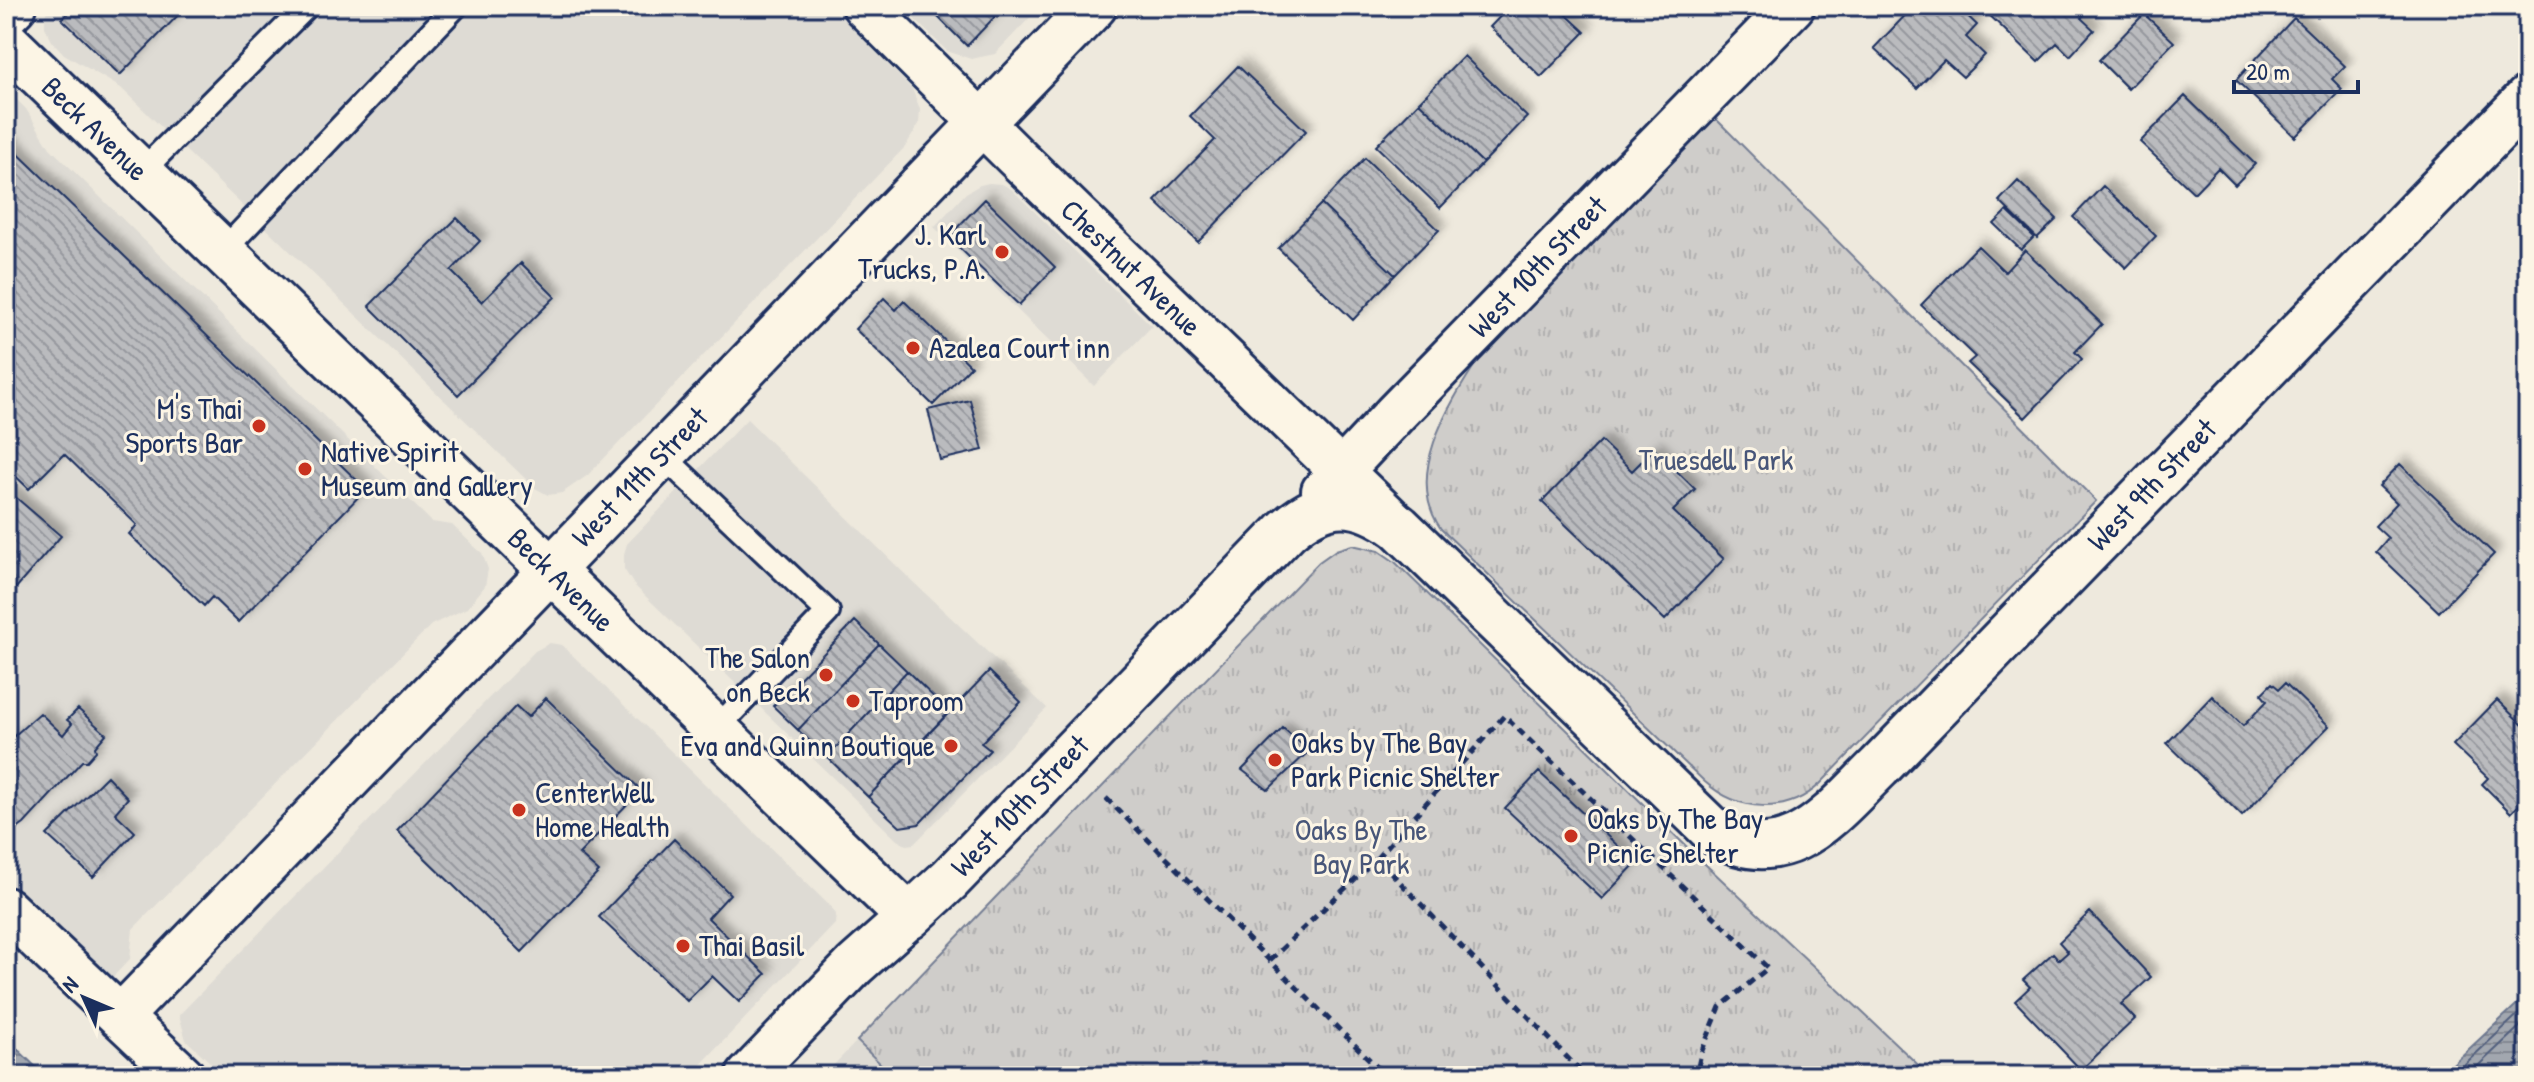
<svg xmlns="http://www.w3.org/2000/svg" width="2534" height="1082" font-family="'Patrick Hand',sans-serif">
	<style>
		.built { fill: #dedbd4 }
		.park { fill: url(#park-tufts); stroke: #757e94; stroke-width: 2 }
		.water { fill: url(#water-rules); stroke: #6c778f; stroke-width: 2 }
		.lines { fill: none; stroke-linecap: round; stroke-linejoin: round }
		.shore { stroke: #515f7e; stroke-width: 2 }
		.building { fill: url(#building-back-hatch); stroke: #1b2f5e; stroke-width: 2; filter: url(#shadow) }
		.lane-casing { stroke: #1b2f5e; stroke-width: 28 }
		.street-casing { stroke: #1b2f5e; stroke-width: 48 }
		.secondary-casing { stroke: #1b2f5e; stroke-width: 50 }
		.primary-casing { stroke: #1b2f5e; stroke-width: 50 }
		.path { stroke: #1b2f5e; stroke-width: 5; stroke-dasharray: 8 6; stroke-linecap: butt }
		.lane { stroke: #fcf5e5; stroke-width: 22 }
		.street { stroke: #fcf5e5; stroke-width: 42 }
		.secondary { stroke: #fcf5e5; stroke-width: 44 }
		.primary { stroke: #fcf5e5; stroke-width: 44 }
		.poi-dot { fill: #c8321e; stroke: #fcf5e5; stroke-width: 3 }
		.labels { text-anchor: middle; stroke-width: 6; stroke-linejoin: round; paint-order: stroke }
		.street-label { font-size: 30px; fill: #1b2f5e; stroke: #fcf5e5 }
		.poi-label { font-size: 30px; fill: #1b2f5e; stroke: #fcf5e5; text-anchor: start }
		.park-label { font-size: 30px; fill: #485679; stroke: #fcf5e5 }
	</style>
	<defs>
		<pattern id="park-tufts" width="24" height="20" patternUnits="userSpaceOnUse" patternTransform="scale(2)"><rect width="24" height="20" fill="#cfcdca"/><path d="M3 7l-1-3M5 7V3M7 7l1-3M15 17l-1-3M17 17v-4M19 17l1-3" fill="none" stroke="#b1b0b0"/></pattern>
		<pattern id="water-rules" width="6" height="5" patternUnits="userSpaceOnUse" patternTransform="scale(2)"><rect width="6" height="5" fill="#a2a7af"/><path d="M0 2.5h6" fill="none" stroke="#838892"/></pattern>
		<pattern id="building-back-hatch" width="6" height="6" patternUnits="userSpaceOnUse" patternTransform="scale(2)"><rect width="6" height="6" fill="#babbbe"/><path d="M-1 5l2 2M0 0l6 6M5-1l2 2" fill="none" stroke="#96989e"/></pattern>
		<filter id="shadow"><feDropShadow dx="7" dy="-7" stdDeviation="4" flood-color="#0004"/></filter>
	</defs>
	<rect width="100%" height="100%" fill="#eee9dd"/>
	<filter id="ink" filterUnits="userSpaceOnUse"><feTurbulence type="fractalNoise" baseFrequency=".0125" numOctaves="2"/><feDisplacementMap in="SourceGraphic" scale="16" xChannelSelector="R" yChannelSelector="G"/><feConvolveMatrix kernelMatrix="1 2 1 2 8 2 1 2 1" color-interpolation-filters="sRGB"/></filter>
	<g filter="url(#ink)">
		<path class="built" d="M 50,6 L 830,6 L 912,89 L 920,109 L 919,124 L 905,147 L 588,475 L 562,493 L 548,495 L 535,488 L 121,88 L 64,54 L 52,41 L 45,27 L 45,15 Z
			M 901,6 L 1041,6 L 995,54 L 971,59 L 947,51 Z
			M 6,89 L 26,109 L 50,148 L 432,522 L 452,525 L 475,547 L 482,553 L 488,569 L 485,586 L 467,608 L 431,625 L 133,929 L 130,959 L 109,981 L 98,979 L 6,885 Z
			M 989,183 L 1002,184 L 1011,189 L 1152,326 L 1094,386 L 934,227 L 966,193 L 980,185 Z
			M 747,419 L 911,580 L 1047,708 L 914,844 L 906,845 L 897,840 L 634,585 L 624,569 L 624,554 L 627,544 Z
			M 550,643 L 562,645 L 830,906 L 836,914 L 835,924 L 690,1076 L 225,1076 L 186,1040 L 179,1015 L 535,651 Z
			M 857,1041 L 893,1076 L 823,1076 Z"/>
		<path class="park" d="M 1715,118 L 2096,501 L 1820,784 C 1786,816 1738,811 1705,782 L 1441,529 C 1403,475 1449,405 1479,358 Z
			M 1352,545 L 1379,551 L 1395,562 L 1688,848 L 1930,1076 L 893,1076 L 857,1041 L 1319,562 L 1336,550 Z"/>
		<path class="water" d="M 2528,994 L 2528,1076 L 2441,1076 L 2442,1074 Z
			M 6,1038 L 45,1076 L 6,1076 Z"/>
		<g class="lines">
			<path class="shore" d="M 2452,1076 L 2528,1005
				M 2467,1076 L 2528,1019"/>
		</g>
		<path class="building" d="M 74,6 L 187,6 L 120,75 L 62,19 Z
			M 932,6 L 1005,6 L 967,46 L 930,9 Z
			M 1510,6 L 1557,6 L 1585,32 L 1541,77 L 1490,27 Z
			M 1914,6 L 1957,6 L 1977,25 L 1966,37 L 1985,55 L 1963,77 L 1944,60 L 1917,88 L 1874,48 Z
			M 1980,6 L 2092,6 L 2081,18 L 2094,30 L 2070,56 L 2057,43 L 2038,62 Z
			M 2144,14 L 2174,42 L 2128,89 L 2099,60 Z
			M 2294,18 L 2345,66 L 2332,79 L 2342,89 L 2295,137 L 2236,80 Z
			M 1464,56 L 1527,117 L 1483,163 L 1419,102 Z
			M 1238,66 L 1306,131 L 1198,242 L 1155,201 L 1215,140 L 1190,116 Z
			M 2185,96 L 2255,164 L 2235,185 L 2218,168 L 2194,193 L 2140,142 Z
			M 1419,102 L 1483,163 L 1440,208 L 1376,146 Z
			M 6,142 L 366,489 L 238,622 L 212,597 L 204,606 L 129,534 L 137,525 L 64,454 L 29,489 L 6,467 L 6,410 L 12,404 L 6,398 Z
			M 1365,158 L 1439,230 L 1395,275 L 1321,204 Z
			M 2018,181 L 2057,219 L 2037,238 L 1999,201 Z
			M 2103,186 L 2156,236 L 2126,268 L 2073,217 Z
			M 985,199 L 1055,267 L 1019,305 L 948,237 Z
			M 1321,204 L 1395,275 L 1353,320 L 1278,248 Z
			M 2007,211 L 2034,237 L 2021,250 L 1994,224 Z
			M 457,218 L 480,241 L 451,271 L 482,302 L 521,263 L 555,297 L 458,395 L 369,306 Z
			M 1978,246 L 2005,272 L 2025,250 L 2102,324 L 2075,352 L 2082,359 L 2025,418 L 1968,363 L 1975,357 L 1921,305 Z
			M 884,298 L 896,310 L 904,301 L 971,366 L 933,405 L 855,329 Z
			M 970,400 L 983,450 L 940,460 L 928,410 Z
			M 1601,441 L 1632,471 L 1654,449 L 1695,489 L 1673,511 L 1724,559 L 1665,620 L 1542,502 Z
			M 2400,464 L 2494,554 L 2439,612 L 2376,552 L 2388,538 L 2375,526 L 2397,503 L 2379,486 Z
			M 6,489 L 61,536 L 16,588 L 6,579 Z
			M 855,621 L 879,644 L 798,730 L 773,706 Z
			M 879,644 L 907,671 L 827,757 L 798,730 Z
			M 907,671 L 949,712 L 868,797 L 827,757 Z
			M 989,671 L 1021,702 L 981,743 L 990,750 L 919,824 L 900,827 L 868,797 Z
			M 2272,683 L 2279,689 L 2285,683 L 2329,726 L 2242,816 L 2167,743 L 2212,696 L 2243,726 L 2267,701 L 2261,694 Z
			M 546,698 L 641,790 L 579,854 L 599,872 L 522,952 L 397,831 L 516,706 L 528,717 Z
			M 2497,700 L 2528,730 L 2528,796 L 2511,813 L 2482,784 L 2488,778 L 2453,745 Z
			M 78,709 L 106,734 L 95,747 L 96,751 L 87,761 L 82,761 L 24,824 L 13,832 L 6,826 L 6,743 L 40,713 L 63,735 L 72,724 L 67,720 Z
			M 1283,728 L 1309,751 L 1268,790 L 1242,770 Z
			M 1539,772 L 1636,863 L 1602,899 L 1505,808 Z
			M 107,776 L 128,798 L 115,813 L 135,832 L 93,877 L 47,835 Z
			M 674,839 L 730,894 L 708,918 L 766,974 L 739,1002 L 712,976 L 687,1001 L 599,917 Z
			M 2090,912 L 2151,977 L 2121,1004 L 2135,1019 L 2081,1070 L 2015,1001 L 2030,987 L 2023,980 L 2053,953 L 2059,960 L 2068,952 L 2059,942 Z"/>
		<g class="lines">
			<defs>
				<path id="lane" d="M 140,173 L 307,6
					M 222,252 L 456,6
					M 661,454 L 828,612 L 715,730"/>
				<path id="street" d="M 864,6 L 1014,155 L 1395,523
					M 6,15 L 15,6
					M 1323,491 L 1395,414 L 1793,6
					M 6,909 L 183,1076
					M 120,1017 L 551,570
					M 748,1076 L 855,965 L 909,917"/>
				<path id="secondary" d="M 551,570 L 1094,6"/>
				<path id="primary" d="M 6,42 L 909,917 L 950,879 L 1287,530 C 1326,496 1357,497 1399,527 L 1714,832 C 1787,874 1831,814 1879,767 L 2528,98"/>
			</defs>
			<use href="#lane" class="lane-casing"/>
			<use href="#street" class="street-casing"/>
			<use href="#secondary" class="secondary-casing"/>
			<use href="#primary" class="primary-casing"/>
			<path class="path" d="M 1106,798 L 1386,1076
				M 1377,858 L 1504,716 L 1768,968 L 1720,1007 L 1701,1053 L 1696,1076
				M 1270,960 L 1377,858 L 1585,1076"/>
			<use href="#lane" class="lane"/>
			<use href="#street" class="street"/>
			<use href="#secondary" class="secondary"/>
			<use href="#primary" class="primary"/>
		</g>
	</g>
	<g class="poi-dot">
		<circle cx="1002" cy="252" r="8"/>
		<circle cx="913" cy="348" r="8"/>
		<circle cx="259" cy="426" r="8"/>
		<circle cx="305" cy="469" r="8"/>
		<circle cx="826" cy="675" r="8"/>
		<circle cx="853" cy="701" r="8"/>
		<circle cx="951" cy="746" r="8"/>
		<circle cx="1275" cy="760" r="8"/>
		<circle cx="519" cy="810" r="8"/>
		<circle cx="1571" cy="836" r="8"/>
		<circle cx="683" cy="946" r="8"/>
	</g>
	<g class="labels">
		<g class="street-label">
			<text transform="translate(95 129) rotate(44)" y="10">Beck Avenue</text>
			<text transform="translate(1538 267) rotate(-46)" y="10">West 10th Street</text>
			<text transform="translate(1131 268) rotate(44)" y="10">Chestnut Avenue</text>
			<text transform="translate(640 477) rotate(-46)" y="10">West 11th Street</text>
			<text transform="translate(2152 485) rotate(-46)" y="10">West 9th Street</text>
			<text transform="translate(561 580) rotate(44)" y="10">Beck Avenue</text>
			<text transform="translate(1020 806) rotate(-46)" y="10">West 10th Street</text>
		</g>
		<g class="poi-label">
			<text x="986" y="245" text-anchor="end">J. Karl<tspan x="986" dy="34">Trucks, P.A.</tspan></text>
			<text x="929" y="358">Azalea Court inn</text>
			<text x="243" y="419" text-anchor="end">M's Thai<tspan x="243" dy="34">Sports Bar</tspan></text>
			<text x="321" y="462">Native Spirit<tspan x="321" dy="34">Museum and Gallery</tspan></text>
			<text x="810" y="668" text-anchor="end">The Salon<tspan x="810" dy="34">on Beck</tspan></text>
			<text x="869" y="711">Taproom</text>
			<text x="1291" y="753">Oaks by The Bay<tspan x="1291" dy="34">Park Picnic Shelter</tspan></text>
			<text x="935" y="756" text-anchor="end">Eva and Quinn Boutique</text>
			<text x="535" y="803">CenterWell<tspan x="535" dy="34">Home Health</tspan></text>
			<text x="1587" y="829">Oaks by The Bay<tspan x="1587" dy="34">Picnic Shelter</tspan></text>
			<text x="699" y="956">Thai Basil</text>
		</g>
		<g class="park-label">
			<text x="1716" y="470">Truesdell Park</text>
			<text x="1361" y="840">Oaks By The<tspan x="1361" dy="34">Bay Park</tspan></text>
		</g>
	</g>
	<rect width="2534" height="1082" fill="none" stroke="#fcf5e5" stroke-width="32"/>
	<rect x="16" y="16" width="2502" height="1050" fill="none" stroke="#1b2f5e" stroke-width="3" filter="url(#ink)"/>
	<g transform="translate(84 998) rotate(314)" stroke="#fcf5e5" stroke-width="6" paint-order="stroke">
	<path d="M0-6L14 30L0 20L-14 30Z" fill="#1b2f5e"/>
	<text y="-12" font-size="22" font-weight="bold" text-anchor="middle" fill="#1b2f5e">N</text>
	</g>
	<path d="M2234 80v12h124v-12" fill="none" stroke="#1b2f5e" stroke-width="4"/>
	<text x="2246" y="80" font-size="24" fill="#1b2f5e" stroke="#fcf5e5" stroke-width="6" paint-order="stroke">20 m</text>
</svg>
